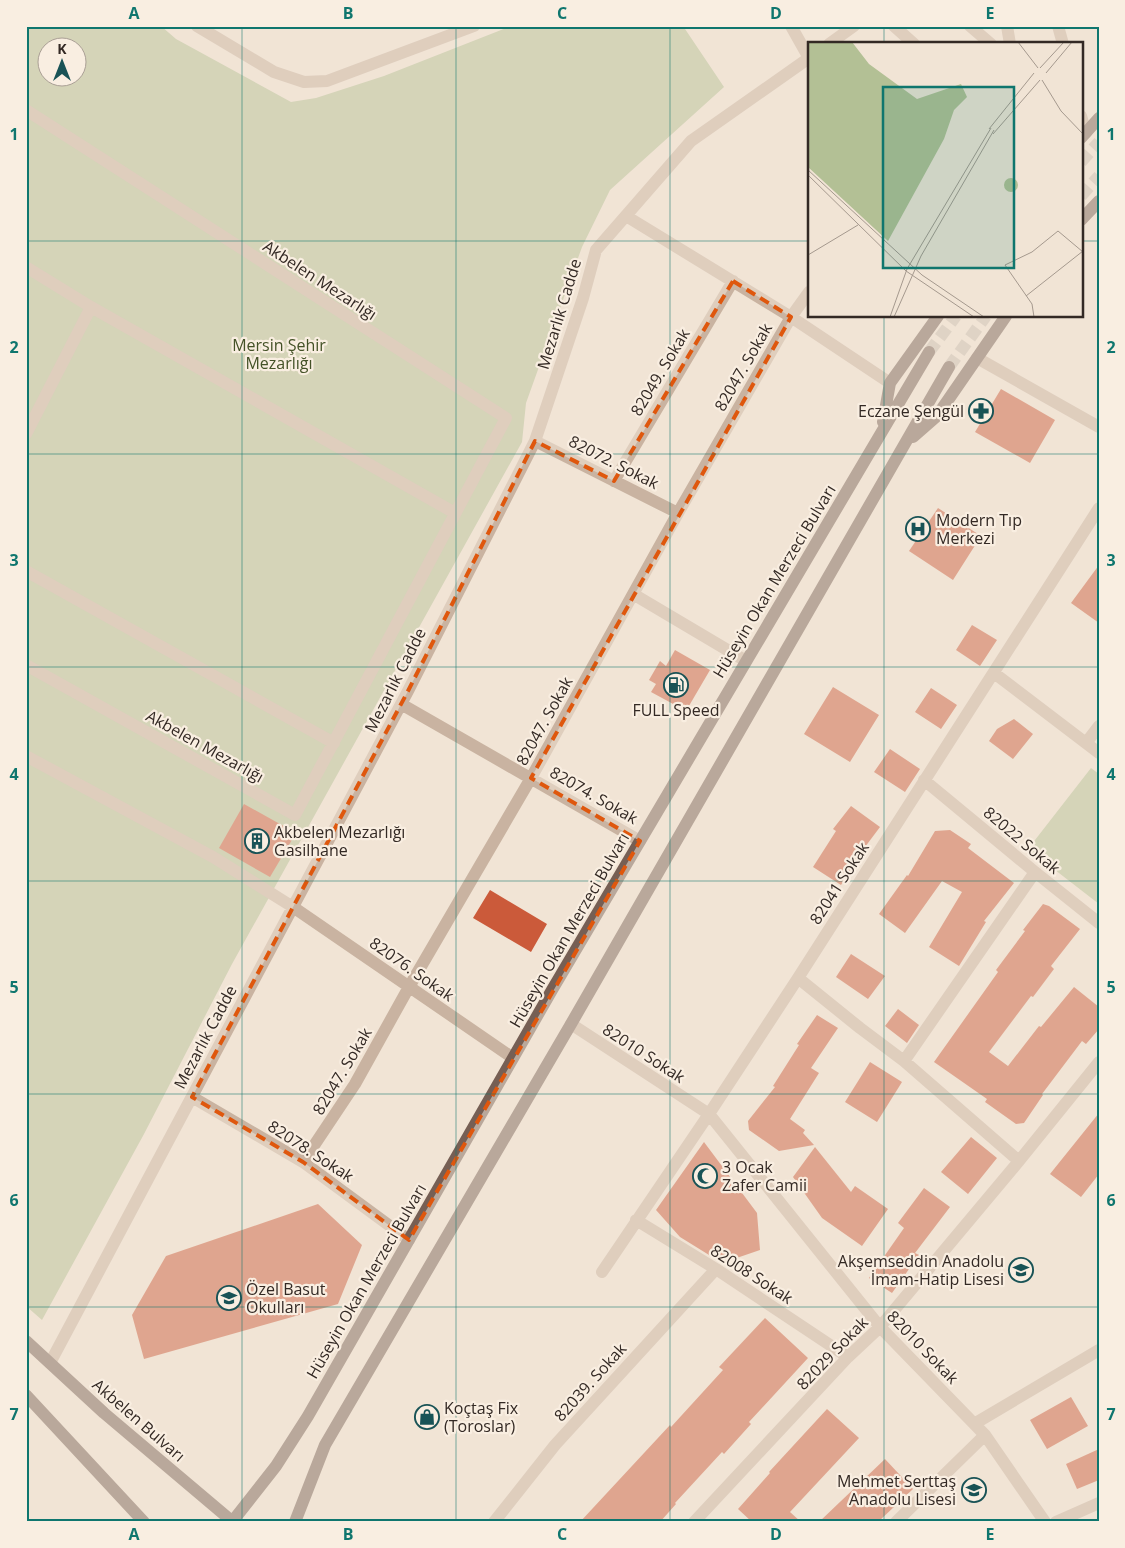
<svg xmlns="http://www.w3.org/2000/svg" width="1125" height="1548" font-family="'Open Sans',sans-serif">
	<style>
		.green { fill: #b3c095; fill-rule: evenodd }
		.building { fill: #cb5a3a }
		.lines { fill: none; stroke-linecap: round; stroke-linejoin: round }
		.major-tunnel { stroke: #cbbfb2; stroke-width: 12; stroke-dasharray: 12 6; stroke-linecap: butt }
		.minor { stroke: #c9b3a1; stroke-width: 12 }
		.major { stroke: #765f54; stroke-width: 12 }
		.marked { fill: none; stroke: #df570d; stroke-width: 4; stroke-dasharray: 10 6; stroke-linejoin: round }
		.grid { fill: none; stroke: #0f766e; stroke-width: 1; stroke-opacity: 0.55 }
		.labels { text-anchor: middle; stroke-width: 4.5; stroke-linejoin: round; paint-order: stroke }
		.street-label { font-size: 16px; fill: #332924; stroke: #f9eee1 }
		.park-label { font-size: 16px; fill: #445227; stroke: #f9eee1 }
		.poi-label { font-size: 16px; fill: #332924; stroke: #f9eee1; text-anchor: start }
		.inset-road { fill: none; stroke: #a5998e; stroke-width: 1 }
		.view { fill: #0f766e; fill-opacity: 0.15; stroke: #0f766e; stroke-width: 2.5 }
		.inset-edge { fill: none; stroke: #332924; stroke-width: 2.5 }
		.neatline { fill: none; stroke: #0f766e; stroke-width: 2 }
		.grid-label { font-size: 16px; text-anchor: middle; font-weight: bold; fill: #0f766e }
	</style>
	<rect width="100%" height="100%" fill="#f1e4d5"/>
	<path class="green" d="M 26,26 L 161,26 L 176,39 L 291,102 L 316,98 L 384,76 L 511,26 L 683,26 L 724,87 L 610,190 L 582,247 L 526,403 L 522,442 L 232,964 L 144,1134 L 42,1320 L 26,1306 ZM 48,48 L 78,48 L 78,78 L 48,78 Z
		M 1091,768 L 1099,774 L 1099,904 L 1028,849 Z"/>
	<path class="building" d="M 1001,389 L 1055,420 L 1030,463 L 975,432 Z
		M 938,508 L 981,536 L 953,580 L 909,551 Z
		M 1099,565 L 1099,623 L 1071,603 Z
		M 972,625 L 997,640 L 980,666 L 956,650 Z
		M 675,650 L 710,670 L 686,711 L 651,692 L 656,684 L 649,680 L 660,661 L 666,666 Z
		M 833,687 L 879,715 L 850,762 L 804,734 Z
		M 931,688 L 957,705 L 941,729 L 915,712 Z
		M 1014,719 L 1033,734 L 1013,759 L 989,741 L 997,729 Z
		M 890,749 L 920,769 L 905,792 L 874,772 Z
		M 244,804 L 296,833 L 270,877 L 219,848 Z
		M 851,806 L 880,827 L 853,863 L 854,864 L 841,885 L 813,867 L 836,831 L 833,829 Z
		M 950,830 L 971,844 L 968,848 L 1014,883 L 984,921 L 986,922 L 959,966 L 929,947 L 962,892 L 942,881 L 905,933 L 879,914 L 907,875 L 908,876 L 935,831 Z
		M 490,890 L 547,924 L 531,952 L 473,918 Z
		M 1043,904 L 1049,906 L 1080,929 L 1051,966 L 1054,969 L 1033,997 L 1031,996 L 989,1052 L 1008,1066 L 1039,1026 L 1041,1027 L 1074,987 L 1099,1007 L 1099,1029 L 1086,1044 L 1082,1041 L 1042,1094 L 1043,1095 L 1024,1123 L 1016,1124 L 985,1102 L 987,1099 L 934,1062 L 998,972 L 996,970 L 1025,931 L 1023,930 Z
		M 851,954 L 885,976 L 868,999 L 836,977 Z
		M 898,1009 L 919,1025 L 907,1043 L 885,1026 Z
		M 817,1015 L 838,1028 L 811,1068 L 819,1073 L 790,1119 L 805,1130 L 803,1133 L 814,1145 L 779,1151 L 749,1130 L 748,1121 L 775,1087 L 773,1086 L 799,1045 L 797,1044 Z
		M 870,1062 L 902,1082 L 877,1122 L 845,1102 Z
		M 1099,1113 L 1099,1174 L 1081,1197 L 1050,1174 Z
		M 971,1137 L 997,1158 L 968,1194 L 941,1172 Z
		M 704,1142 L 757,1213 L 760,1250 L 722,1263 L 680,1237 L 656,1210 Z
		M 815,1147 L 851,1192 L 855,1186 L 888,1209 L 862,1246 L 822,1218 L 793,1177 Z
		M 924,1188 L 950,1207 L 915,1253 L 919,1255 L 892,1293 L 869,1278 L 904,1228 L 898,1223 Z
		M 318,1204 L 362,1245 L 338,1304 L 144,1359 L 132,1315 L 166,1256 Z
		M 765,1318 L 808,1358 L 749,1422 L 751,1424 L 724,1454 L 722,1452 L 675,1503 L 676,1504 L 660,1522 L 580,1522 L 670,1425 L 671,1427 L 723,1370 L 719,1367 Z
		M 1071,1397 L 1088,1426 L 1047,1449 L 1030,1420 Z
		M 827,1409 L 859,1438 L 790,1512 L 801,1522 L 752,1522 L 738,1509 L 770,1473 L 769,1472 Z
		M 1099,1449 L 1099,1480 L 1077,1489 L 1066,1464 Z
		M 885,1459 L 913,1489 L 878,1522 L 819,1522 Z"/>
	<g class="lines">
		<path class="major-tunnel" d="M 1081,162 L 1099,142
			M 1081,196 L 1099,176
			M 929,352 L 956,316
			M 949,367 L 986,316"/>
		<path class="minor" d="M 197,26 L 274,72 L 304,82 L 327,81 L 474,26
			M 791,26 L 809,58
			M 894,26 L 914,44
			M 970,26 L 991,44
			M 1007,26 L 1010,44
			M 1058,26 L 1063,44
			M 829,44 L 854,26
			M 26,110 L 506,418 L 295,815 L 26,665
			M 1081,116 L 1086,133
			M 626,216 L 791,317 L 890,383
			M 26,267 L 91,307 L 455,513
			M 977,358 L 1099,427
			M 26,434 L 91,307
			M 535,441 L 678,513
			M 614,481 L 733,281
			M 26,571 L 334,743
			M 633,594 L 746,661
			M 994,673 L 1099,753
			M 401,704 L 640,841
			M 1086,743 L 1099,726
			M 26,756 L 213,857 L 293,907 L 513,1058
			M 924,780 L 1035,872 L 1099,923
			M 798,978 L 860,1028 L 904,1061 L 1019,1161
			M 571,1024 L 709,1114 L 880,1327 L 985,1435 L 1045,1522
			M 904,1061 L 1035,872
			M 192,1097 L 303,1162 L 409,1240
			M 303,1162 L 355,1084 L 409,987 L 531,778 L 678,513 L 791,317 L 809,292
			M 636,1220 L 716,1269 L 848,1357
			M 602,1272 L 709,1114 L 798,978 L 1099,508
			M 50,1363 L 408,691 L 535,441 L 583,298 L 596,250 L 691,141 L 809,58
			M 974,1424 L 1099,1350
			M 494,1522 L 555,1445 L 716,1269
			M 694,1522 L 848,1357 L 880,1327 L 1019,1161 L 1099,1062
			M 896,1522 L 985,1435
			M 1056,1522 L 1099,1503"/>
		<path class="major" d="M 1081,138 L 1099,118
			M 1081,220 L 1099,201
			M 883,422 L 890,383 L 938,316
			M 913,437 L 937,416 L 1006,316
			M 26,1341 L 104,1413 L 233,1522
			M 26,1395 L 144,1522
			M 232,1522 L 276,1466 L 308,1416 L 552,990 L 929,352
			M 295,1522 L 325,1445 L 571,1024 L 949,367"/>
	</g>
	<path d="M0 0H1125V1548H0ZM 733,281 L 791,317 L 531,778 L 640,841 L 409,1240 L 303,1162 L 192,1097 L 408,691 L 535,441 L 614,481 Z" fill="#f1e4d5" fill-opacity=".55" fill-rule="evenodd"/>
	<path class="marked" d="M 733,281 L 791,317 L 531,778 L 640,841 L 409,1240 L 303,1162 L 192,1097 L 408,691 L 535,441 L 614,481 Z"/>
	<path class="grid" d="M 242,26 L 242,1522M 456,26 L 456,1522M 670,26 L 670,1522M 884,26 L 884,44M 26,241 L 809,241M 1081,241 L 1099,241M 884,316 L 884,1522M 26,454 L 1099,454M 26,667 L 1099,667M 26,881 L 1099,881M 26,1094 L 1099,1094M 26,1307 L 1099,1307"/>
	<defs>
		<symbol id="pharmacy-ring" viewBox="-11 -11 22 22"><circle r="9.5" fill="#f9eee1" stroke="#195356" stroke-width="1.5"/><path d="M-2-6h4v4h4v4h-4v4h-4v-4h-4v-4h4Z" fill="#195356"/></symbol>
		<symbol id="hospital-ring" viewBox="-11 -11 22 22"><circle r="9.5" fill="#f9eee1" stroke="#195356" stroke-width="1.5"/><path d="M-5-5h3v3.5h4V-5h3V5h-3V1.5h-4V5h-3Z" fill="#195356"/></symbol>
		<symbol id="fuel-ring" viewBox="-11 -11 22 22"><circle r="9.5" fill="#f9eee1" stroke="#195356" stroke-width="1.5"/><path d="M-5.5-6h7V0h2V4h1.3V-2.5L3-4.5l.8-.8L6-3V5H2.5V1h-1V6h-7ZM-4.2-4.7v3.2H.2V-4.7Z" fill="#195356"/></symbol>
		<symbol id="building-ring" viewBox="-11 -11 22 22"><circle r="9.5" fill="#f9eee1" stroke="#195356" stroke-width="1.5"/><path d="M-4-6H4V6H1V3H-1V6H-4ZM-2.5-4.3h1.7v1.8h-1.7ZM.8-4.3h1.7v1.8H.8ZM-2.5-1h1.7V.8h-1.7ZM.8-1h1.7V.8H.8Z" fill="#195356"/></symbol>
		<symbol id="mosque-ring" viewBox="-11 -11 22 22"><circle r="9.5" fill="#f9eee1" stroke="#195356" stroke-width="1.5"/><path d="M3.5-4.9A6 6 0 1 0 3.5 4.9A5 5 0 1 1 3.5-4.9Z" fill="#195356"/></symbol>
		<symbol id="school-ring" viewBox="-11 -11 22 22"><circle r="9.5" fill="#f9eee1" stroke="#195356" stroke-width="1.5"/><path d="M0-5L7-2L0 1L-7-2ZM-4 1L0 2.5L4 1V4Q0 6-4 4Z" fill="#195356"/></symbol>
		<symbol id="shop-ring" viewBox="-11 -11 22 22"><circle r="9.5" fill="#f9eee1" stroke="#195356" stroke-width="1.5"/><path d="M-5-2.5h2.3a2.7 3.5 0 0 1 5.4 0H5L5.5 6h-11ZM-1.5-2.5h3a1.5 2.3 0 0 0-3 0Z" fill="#195356"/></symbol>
	</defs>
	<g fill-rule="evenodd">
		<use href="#pharmacy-ring" x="967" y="397" width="28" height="28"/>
		<use href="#hospital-ring" x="904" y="515" width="28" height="28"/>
		<use href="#fuel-ring" x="662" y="671" width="28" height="28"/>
		<use href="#building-ring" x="243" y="827" width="28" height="28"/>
		<use href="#mosque-ring" x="691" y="1162" width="28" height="28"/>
		<use href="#school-ring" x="1007" y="1256" width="28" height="28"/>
		<use href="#school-ring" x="215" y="1284" width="28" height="28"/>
		<use href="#shop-ring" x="413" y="1403" width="28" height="28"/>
		<use href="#school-ring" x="960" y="1476" width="28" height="28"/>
	</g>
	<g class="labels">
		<g class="street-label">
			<text transform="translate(320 280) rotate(33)" y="6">Akbelen Mezarlığı</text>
			<text transform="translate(559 314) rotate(-73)" y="6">Mezarlık Cadde</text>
			<text transform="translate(743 367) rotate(-60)" y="6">82047. Sokak</text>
			<text transform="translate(660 372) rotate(-59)" y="6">82049. Sokak</text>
			<text transform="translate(614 462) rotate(27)" y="6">82072. Sokak</text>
			<text transform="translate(774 581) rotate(-59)" y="6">Hüseyin Okan Merzeci Bulvarı</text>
			<text transform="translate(395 680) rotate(-63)" y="6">Mezarlık Cadde</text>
			<text transform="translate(544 721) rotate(-61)" y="6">82047. Sokak</text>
			<text transform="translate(205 746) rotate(29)" y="6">Akbelen Mezarlığı</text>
			<text transform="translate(594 795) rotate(30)" y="6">82074. Sokak</text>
			<text transform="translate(1022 840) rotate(40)" y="6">82022 Sokak</text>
			<text transform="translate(839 883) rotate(-57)" y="6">82041 Sokak</text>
			<text transform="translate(569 930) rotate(-60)" y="6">Hüseyin Okan Merzeci Bulvarı</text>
			<text transform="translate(412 969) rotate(35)" y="6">82076. Sokak</text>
			<text transform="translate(205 1037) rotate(-62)" y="6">Mezarlık Cadde</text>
			<text transform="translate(644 1053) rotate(33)" y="6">82010 Sokak</text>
			<text transform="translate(342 1071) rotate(-59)" y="6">82047. Sokak</text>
			<text transform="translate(311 1151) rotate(33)" y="6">82078. Sokak</text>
			<text transform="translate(752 1274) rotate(33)" y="6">82008 Sokak</text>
			<text transform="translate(366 1281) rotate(-60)" y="6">Hüseyin Okan Merzeci Bulvarı</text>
			<text transform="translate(923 1347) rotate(46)" y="6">82010 Sokak</text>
			<text transform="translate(832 1353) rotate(-46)" y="6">82029 Sokak</text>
			<text transform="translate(590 1382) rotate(-48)" y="6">82039. Sokak</text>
			<text transform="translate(139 1420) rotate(41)" y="6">Akbelen Bulvarı</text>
		</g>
		<g class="park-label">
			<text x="279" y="351">Mersin Şehir<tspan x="279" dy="18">Mezarlığı</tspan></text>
		</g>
		<g class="poi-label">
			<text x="964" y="417" text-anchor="end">Eczane Şengül</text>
			<text x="936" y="526">Modern Tıp<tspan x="936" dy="18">Merkezi</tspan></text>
			<text x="676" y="716" text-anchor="middle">FULL Speed</text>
			<text x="274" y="838">Akbelen Mezarlığı<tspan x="274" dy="18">Gasilhane</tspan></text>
			<text x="722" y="1173">3 Ocak<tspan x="722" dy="18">Zafer Camii</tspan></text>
			<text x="1004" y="1267" text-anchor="end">Akşemseddin Anadolu<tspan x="1004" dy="18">İmam-Hatip Lisesi</tspan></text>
			<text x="246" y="1295">Özel Basut<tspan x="246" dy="18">Okulları</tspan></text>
			<text x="444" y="1414">Koçtaş Fix<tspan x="444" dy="18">(Toroslar)</tspan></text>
			<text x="956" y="1487" text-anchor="end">Mehmet Serttaş<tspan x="956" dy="18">Anadolu Lisesi</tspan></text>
		</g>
	</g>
	<g transform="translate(808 42)">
		<rect width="275" height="275" fill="#f1e4d5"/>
		<path d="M 0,0 L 44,0 L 61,22 L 109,57 L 153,42 L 159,55 L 146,68 L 136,97 L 80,199 L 0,125 ZM196 143a7 7 0 1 1 14 0a7 7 0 1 1-14 0Z" fill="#b3c095"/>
		<path class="inset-road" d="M 210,0 L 230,26M 232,26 L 256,0M 238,31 L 264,0M 234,38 L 253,69 L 275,92M 181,87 L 226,31M 185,92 L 232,38M 0,128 L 114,233 L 176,275M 0,133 L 98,229 L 166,275M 0,213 L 50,183M 218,254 L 275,209M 82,275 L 99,227 L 183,86M 86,275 L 113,214 L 186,88M 226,275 L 224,262 L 197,223 L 224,210 L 250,189 L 275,210"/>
		<path class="view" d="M 75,45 L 206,45 L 206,226 L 75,226 Z"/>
		<rect width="275" height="275" class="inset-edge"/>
	</g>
	<rect width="1125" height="1548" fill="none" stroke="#f9eee1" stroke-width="55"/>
	<g transform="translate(62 62)"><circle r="24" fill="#f9eee1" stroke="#aa9f95"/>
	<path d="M0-4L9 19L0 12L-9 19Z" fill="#195356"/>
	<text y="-8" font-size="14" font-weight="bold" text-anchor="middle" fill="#332924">K</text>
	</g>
	<rect x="28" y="28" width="1070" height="1492" class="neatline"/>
	<g class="grid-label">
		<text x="134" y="19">A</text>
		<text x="348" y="19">B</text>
		<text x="562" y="19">C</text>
		<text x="776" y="19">D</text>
		<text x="990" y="19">E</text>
		<text x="14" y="140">1</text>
		<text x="1111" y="140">1</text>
		<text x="14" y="353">2</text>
		<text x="1111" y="353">2</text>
		<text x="14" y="566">3</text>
		<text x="1111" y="566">3</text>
		<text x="14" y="780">4</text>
		<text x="1111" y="780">4</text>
		<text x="14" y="993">5</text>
		<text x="1111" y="993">5</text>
		<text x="14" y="1206">6</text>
		<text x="1111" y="1206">6</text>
		<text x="14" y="1420">7</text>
		<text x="1111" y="1420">7</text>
		<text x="134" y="1540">A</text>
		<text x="348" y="1540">B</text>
		<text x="562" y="1540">C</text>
		<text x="776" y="1540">D</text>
		<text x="990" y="1540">E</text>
	</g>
</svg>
